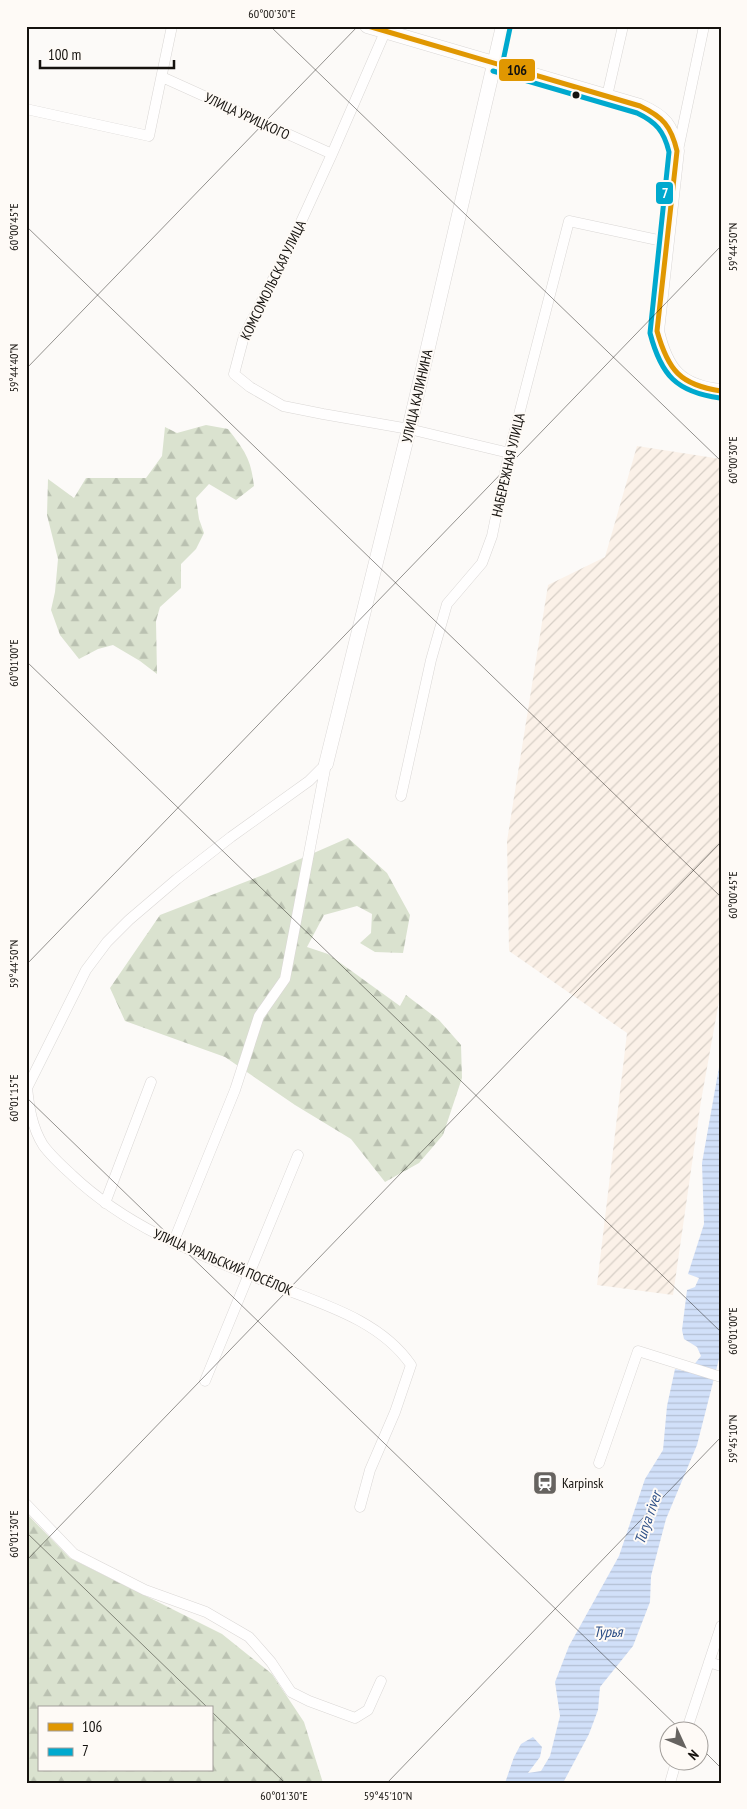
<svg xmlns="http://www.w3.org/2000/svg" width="747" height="1809" font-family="'PT Sans Narrow',sans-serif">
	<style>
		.industrial { fill: url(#industrial-furrows) }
		.forest { fill: url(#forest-firs); fill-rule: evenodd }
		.water { fill: url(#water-rules) }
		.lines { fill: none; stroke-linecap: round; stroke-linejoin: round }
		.street-casing { stroke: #dad7d5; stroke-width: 11 }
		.secondary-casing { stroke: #dad7d5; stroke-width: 15 }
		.street { stroke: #fffefe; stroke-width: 10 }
		.secondary { stroke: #fffefe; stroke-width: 14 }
		.bus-1-casing { stroke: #fefaf6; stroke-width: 9 }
		.bus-2-casing { stroke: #fefaf6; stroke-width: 9 }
		.bus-1 { stroke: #e09701; stroke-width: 5 }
		.bus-2 { stroke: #00a9ce; stroke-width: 5 }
		.ticks { fill: none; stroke: #15120e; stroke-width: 1; stroke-opacity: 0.45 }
		.bus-dot { fill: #15120e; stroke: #fefaf6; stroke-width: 2 }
		.labels { text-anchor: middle; stroke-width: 4; stroke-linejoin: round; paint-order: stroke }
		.street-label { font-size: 14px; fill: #15120e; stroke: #fefaf6 }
		.poi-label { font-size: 14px; fill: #15120e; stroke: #fefaf6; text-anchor: start }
		.water-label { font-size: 15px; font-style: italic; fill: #2d4f87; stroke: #fefaf6 }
		.line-badge { stroke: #fefaf6; stroke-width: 2 }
		.badge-label { font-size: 14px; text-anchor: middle; font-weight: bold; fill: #fff }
		.pale-badge-label { font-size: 14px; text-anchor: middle; font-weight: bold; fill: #111 }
		.neatline { fill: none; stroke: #15120e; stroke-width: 2 }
		.ticks-label { font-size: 12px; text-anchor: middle; fill: #15120e }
	</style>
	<defs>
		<pattern id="industrial-furrows" width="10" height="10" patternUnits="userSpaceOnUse" patternTransform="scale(1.25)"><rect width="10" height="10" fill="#fbf1e8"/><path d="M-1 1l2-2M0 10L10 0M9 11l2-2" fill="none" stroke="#d6cec6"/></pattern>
		<pattern id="forest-firs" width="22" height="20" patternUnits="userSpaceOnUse" patternTransform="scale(1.25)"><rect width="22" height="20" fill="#dae2cf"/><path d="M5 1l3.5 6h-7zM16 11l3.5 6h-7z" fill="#bac1b1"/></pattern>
		<pattern id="water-rules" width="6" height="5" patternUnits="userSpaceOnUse" patternTransform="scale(1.25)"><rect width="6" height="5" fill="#d1e0f9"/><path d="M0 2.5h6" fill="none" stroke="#b3bfd4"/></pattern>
	</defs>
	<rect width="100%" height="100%" fill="#fcfaf8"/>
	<path class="industrial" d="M 637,446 L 721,459 L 721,990 L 701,1101 L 673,1295 L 597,1285 L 627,1033 L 509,951 L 507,841 L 548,585 L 605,557 Z"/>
	<path class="forest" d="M 206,425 L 228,429 C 244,450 251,458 254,486 L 236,500 L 209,484 L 196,498 L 199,519 L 204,533 L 196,549 L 181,564 L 181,588 L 160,607 L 156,621 L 157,674 L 140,661 L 113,645 L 98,649 L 79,659 L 60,635 L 51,610 L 55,592 L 58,559 L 47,515 L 48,479 L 74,498 L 86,478 L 146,478 L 162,456 L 165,427 L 177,433 Z
		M 348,838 L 387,873 L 410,915 L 403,953 L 375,952 L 360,943 L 371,933 L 372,914 L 357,906 L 324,915 L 307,947 L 328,954 L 400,1006 L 406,995 L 439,1020 L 461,1045 L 462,1078 L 443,1135 L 419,1163 L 385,1182 L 351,1139 L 295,1105 L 225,1057 L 125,1021 L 110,988 L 160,915 L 268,873 Z
		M 26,1513 L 70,1558 L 222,1634 L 272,1674 L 304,1722 L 323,1783 L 26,1783 ZM 39,1708 L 211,1708 L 211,1770 L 39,1770 Z"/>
	<path class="water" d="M 721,1056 L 721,1351 L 697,1445 L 666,1519 L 651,1576 L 650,1602 L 633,1646 L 600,1687 L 598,1710 L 589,1734 L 563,1783 L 505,1783 L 514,1757 L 521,1744 L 533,1737 L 542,1747 L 540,1757 L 528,1773 L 541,1771 L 550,1756 L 560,1716 L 555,1682 L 569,1646 L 619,1556 L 645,1479 L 663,1450 L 667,1406 L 675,1369 L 688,1372 L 701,1356 L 697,1347 L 684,1339 L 682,1330 L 687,1290 L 695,1287 L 699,1278 L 688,1274 L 704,1224 L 702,1163 Z"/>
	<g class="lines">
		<defs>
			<path id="street" d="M 385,32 L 332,154 L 290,246 L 244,336 L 234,374 L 250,387 L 283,406 L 323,414 L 409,429 L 509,453
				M 162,77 L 332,154
				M 607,96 L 623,26
				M 26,109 L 149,136 L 172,26
				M 678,150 L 704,26
				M 401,796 L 431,660 L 447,604 L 482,563 L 492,536 L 509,453 L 569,221 L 667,242
				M 27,1087 C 29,1108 32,1127 43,1145 C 51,1156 62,1166 72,1175 C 132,1232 211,1259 287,1290 C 332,1307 383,1324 411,1365 L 395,1412 L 370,1470 L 360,1507
				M 26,1090 L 86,970 L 107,942 L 129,920 L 177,879 L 231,837 L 309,781 L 326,764
				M 105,1203 L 151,1082
				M 173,1243 L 235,1090 L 259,1016 L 285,979 L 326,764
				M 205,1381 L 298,1155
				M 599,1463 L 638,1351 L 721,1377
				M 26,1504 L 74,1554 L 145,1590 L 206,1612 L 249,1637 L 271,1662 L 291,1692 L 309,1701 L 355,1718 L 368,1710 L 381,1681
				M 709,1662 L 721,1666
				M 686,1732 L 721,1626
				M 670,1783 L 676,1762"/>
			<path id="secondary" d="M 367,26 L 640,106 C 665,117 671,125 677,151 L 657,331 C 666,369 679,387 721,391
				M 326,764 L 409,429 L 503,26"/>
		</defs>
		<use href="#street" class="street-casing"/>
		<use href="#secondary" class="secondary-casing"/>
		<use href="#street" class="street"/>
		<use href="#secondary" class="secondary"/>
		<defs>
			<path id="bus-1" d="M 368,26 L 640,106 C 663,117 671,126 677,151 L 657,331 C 668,370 680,385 721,391"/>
			<path id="bus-2" d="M 502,66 L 510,28
				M 493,71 L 637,113 C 656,122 664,131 669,152 L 650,333 C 661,375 676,392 720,398"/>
		</defs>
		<use href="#bus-1" class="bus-1-casing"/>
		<use href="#bus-2" class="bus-2-casing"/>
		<use href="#bus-1" class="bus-1"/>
		<use href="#bus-2" class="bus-2"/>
	</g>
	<path class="ticks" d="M 270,26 L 721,461M 26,226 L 721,897M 26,369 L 358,26M 26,661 L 721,1332M 26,965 L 721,246M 26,1097 L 683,1732M 26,1532 L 208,1708M 26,1561 L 721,842M 211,1711 L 285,1783M 700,1747 L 721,1768M 387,1783 L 721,1437"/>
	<defs>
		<symbol id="station-square" viewBox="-11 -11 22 22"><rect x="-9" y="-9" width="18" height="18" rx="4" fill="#666360" stroke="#fefaf6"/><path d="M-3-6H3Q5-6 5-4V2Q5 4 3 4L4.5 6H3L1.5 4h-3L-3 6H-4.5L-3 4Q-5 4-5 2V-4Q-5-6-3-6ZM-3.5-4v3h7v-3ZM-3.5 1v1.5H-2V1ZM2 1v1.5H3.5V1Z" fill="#fff"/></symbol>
	</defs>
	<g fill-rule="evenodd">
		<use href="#station-square" x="531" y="1469" width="28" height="28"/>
	</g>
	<circle class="bus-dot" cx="576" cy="95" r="4.5"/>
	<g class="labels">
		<g class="street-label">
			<text transform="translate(247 116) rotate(25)" y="5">УЛИЦА УРИЦКОГО</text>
			<text transform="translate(273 280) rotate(-64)" y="5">КОМСОМОЛЬСКАЯ УЛИЦА</text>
			<text transform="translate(417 396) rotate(-77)" y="5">УЛИЦА КАЛИНИНА</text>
			<text transform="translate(508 465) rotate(-77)" y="5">НАБЕРЕЖНАЯ УЛИЦА</text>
			<text transform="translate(223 1262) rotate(23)" y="5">УЛИЦА УРАЛЬСКИЙ ПОСЁЛОК</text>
		</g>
		<g class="poi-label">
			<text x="562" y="1488">Karpinsk</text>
		</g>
		<g class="water-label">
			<text transform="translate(648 1518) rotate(-71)" y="5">Turya river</text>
			<text x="608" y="1637">Турья</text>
		</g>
	</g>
	<g class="line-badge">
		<rect x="498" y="58" width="38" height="24" rx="5" fill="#e09701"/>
		<rect x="655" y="181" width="19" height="24" rx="5" fill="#00a9ce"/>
	</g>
	<g class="badge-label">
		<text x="665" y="198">7</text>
	</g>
	<g class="pale-badge-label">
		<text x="517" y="75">106</text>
	</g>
	<rect width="747" height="1809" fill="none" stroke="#fefaf6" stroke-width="55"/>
	<rect x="38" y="1706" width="175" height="65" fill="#fefaf6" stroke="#a19d99"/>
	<rect x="48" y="1723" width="25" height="8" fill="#e09701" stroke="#a19d99"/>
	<text x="82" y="1732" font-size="15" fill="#15120e">106</text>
	<rect x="48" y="1748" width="25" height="8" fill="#00a9ce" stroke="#a19d99"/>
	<text x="82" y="1756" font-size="15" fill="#15120e">7</text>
	<g transform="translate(684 1746) rotate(134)"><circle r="24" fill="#fefaf6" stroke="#a19d99"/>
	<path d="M0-4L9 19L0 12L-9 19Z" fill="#666360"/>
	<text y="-8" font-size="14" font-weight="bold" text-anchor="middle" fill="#15120e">N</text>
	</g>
	<path d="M40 60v8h134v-8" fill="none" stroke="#15120e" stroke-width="2.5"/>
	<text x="48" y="60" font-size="15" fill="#15120e" stroke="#fefaf6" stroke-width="4" paint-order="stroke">100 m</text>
	<rect x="28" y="28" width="692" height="1754" class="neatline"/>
	<g class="ticks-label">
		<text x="272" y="18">60°00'30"E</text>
		<text transform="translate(14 227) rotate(-90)" y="4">60°00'45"E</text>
		<text transform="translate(733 247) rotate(-90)" y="4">59°44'50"N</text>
		<text transform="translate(14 368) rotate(-90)" y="4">59°44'40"N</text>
		<text transform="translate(733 460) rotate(-90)" y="4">60°00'30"E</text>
		<text transform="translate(14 663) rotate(-90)" y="4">60°01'00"E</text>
		<text transform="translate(733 895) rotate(-90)" y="4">60°00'45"E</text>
		<text transform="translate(14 964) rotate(-90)" y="4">59°44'50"N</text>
		<text transform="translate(14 1098) rotate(-90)" y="4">60°01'15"E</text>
		<text transform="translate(733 1331) rotate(-90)" y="4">60°01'00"E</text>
		<text transform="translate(733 1439) rotate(-90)" y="4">59°45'10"N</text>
		<text transform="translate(14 1534) rotate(-90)" y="4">60°01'30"E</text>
		<text x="284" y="1800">60°01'30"E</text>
		<text x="388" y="1800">59°45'10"N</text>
	</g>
</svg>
